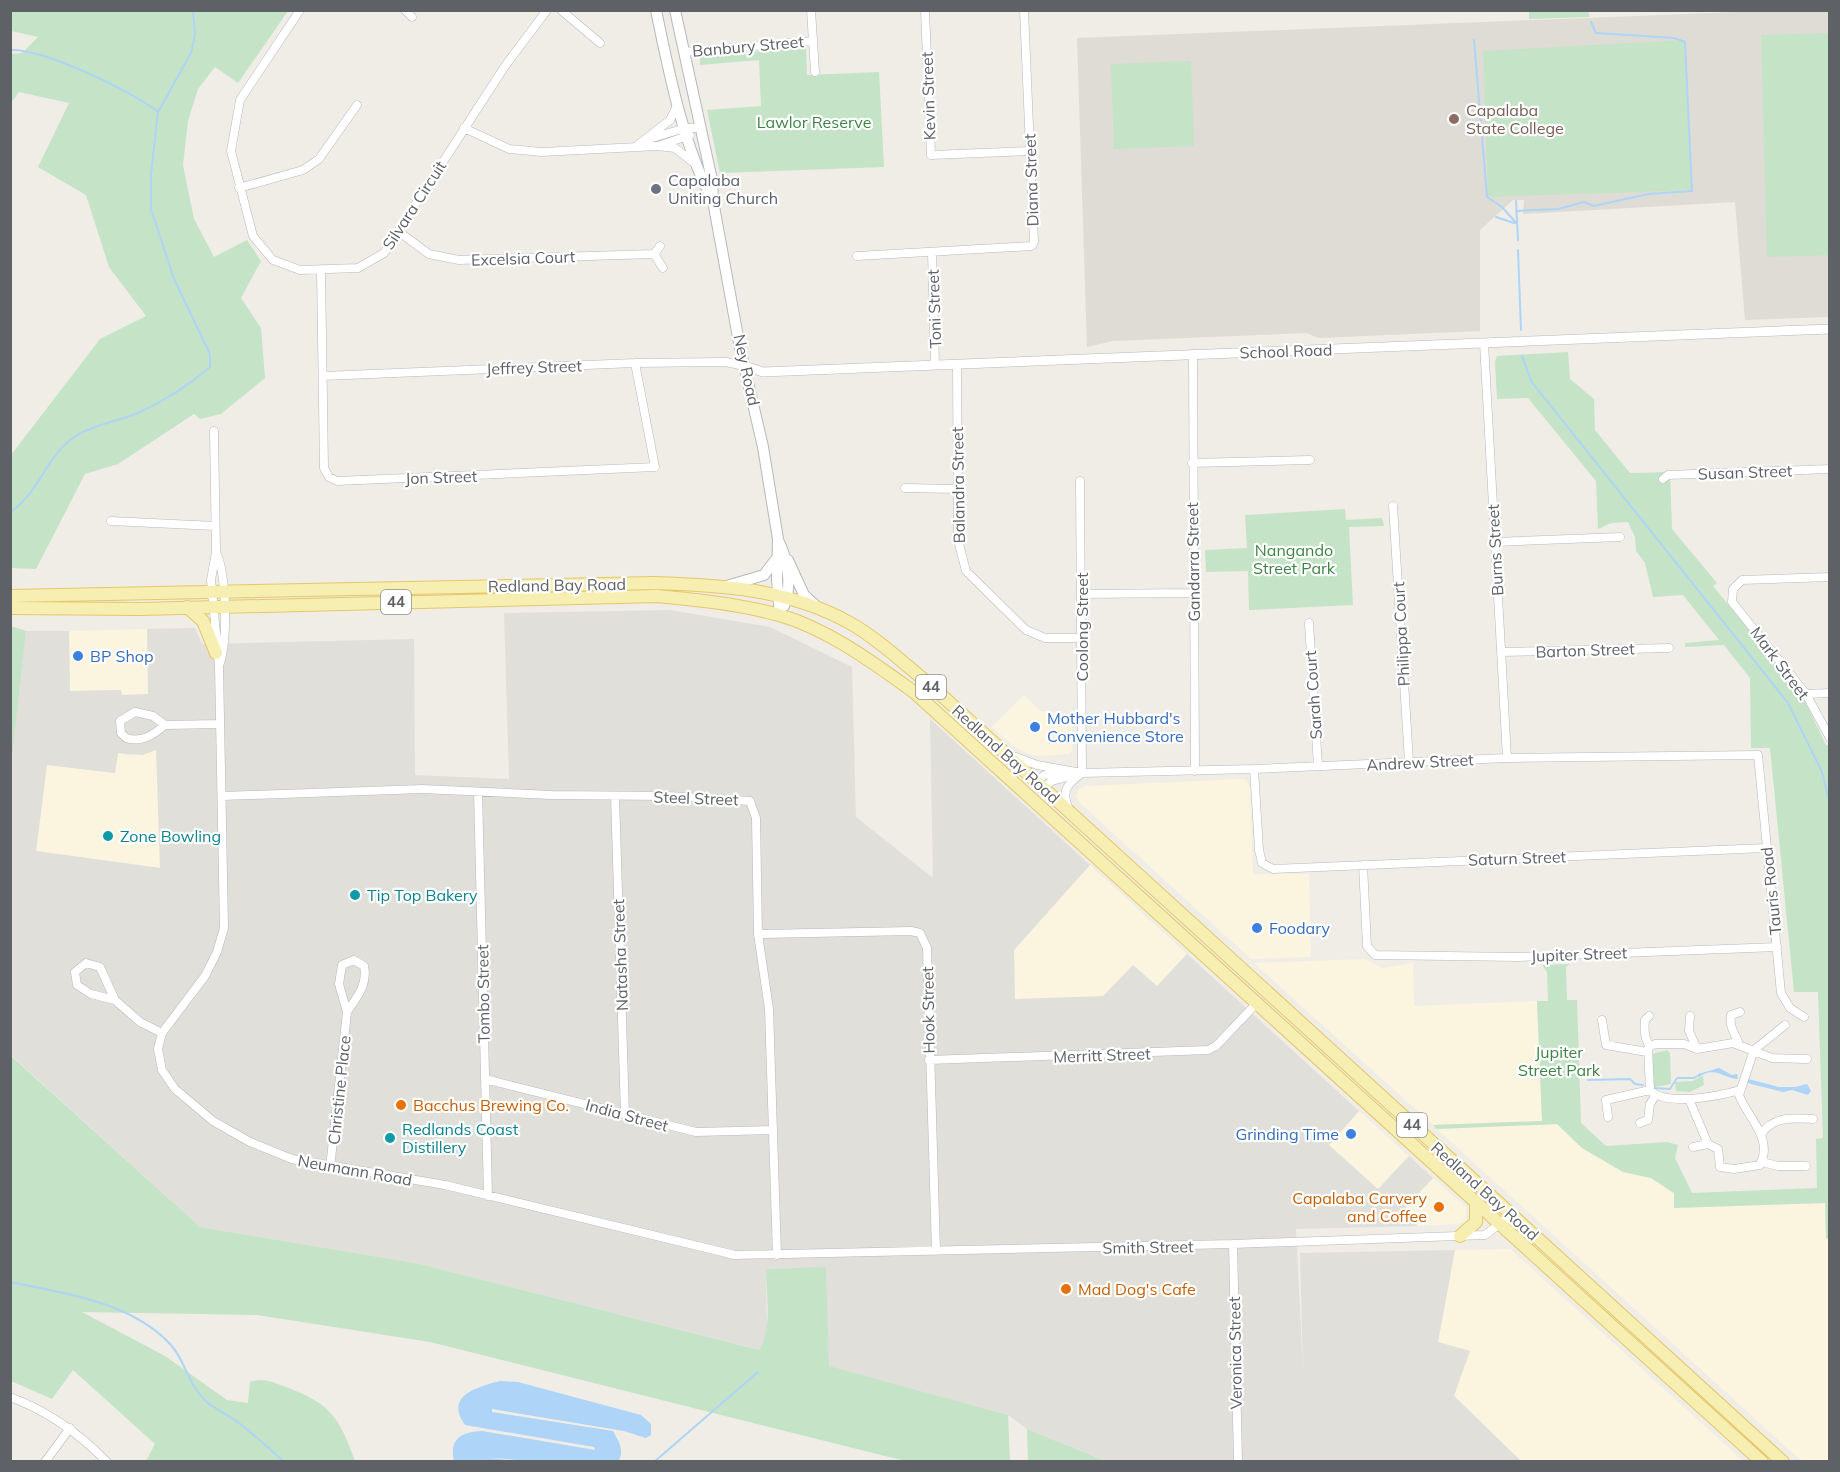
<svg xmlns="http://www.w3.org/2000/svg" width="1840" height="1472" font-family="Mulish,sans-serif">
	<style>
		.commercial { fill: #fbf5df }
		.industrial { fill: #e0dfda; fill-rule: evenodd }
		.education { fill: #dedcd5 }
		.green { fill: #c5e3c7 }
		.water { fill: #aed4f7 }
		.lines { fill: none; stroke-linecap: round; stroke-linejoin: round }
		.stream { stroke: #aed4f7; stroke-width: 2 }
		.minor-casing { stroke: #b6b8bc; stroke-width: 9 }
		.tertiary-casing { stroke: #b6b8bc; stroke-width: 10 }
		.secondary-casing { stroke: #b5b8bc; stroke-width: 12 }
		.primary-casing { stroke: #e4c76a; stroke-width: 14 }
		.minor { stroke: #fff; stroke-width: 8 }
		.tertiary { stroke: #fff; stroke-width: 9 }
		.secondary { stroke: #fff; stroke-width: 10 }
		.primary { stroke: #f7efb2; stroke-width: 12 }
		.education-dot { fill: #8d6e63; stroke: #fff; stroke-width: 2 }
		.worship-dot { fill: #6b7280; stroke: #fff; stroke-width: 2 }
		.shop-dot { fill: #3f7fe0; stroke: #fff; stroke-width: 2 }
		.culture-dot { fill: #0f9aa8; stroke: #fff; stroke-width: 2 }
		.food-dot { fill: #e8710a; stroke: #fff; stroke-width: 2 }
		.labels { text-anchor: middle; stroke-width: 4.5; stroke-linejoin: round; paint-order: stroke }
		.shield { fill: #fff; stroke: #8e9093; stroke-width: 1.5 }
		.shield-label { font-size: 15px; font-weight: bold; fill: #5e6165 }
		.street-label { font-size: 16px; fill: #5e6165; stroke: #fff }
		.education-label { font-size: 16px; fill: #785e54; stroke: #fff; text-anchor: start }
		.park-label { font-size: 16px; fill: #3e8345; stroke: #fff }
		.worship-label { font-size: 16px; fill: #5b616d; stroke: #fff; text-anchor: start }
		.shop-label { font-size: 16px; fill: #366cbe; stroke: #fff; text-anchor: start }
		.culture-label { font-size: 16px; fill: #0d838f; stroke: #fff; text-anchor: start }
		.food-label { font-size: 16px; fill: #c56008; stroke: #fff; text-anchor: start }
	</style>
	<rect width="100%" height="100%" fill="#efede6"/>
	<path class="commercial" d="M 147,629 L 148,694 L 121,695 L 121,690 L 70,691 L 69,631 Z
		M 1024,695 L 1040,711 L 1072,714 L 1072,751 L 1069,754 L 1038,756 L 1028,754 L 1013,746 L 992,727 Z
		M 157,749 L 161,868 L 36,851 L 47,765 L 115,773 L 118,753 L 131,756 Z
		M 1242,779 L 1246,780 L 1250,787 L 1253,874 L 1309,874 L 1311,957 L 1251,959 L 1079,802 L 1076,795 L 1079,789 L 1086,786 Z
		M 1090,865 L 1187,954 L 1157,986 L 1133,965 L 1103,997 L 1015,999 L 1014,950 Z
		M 1364,959 L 1383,968 L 1413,963 L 1414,1006 L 1537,1001 L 1542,1121 L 1433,1125 L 1254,963 Z
		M 1359,1111 L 1409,1156 L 1378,1190 L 1329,1145 Z
		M 1557,1124 L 1582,1148 L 1623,1172 L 1651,1178 L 1674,1194 L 1675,1208 L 1825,1203 L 1826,1238 L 1830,1239 L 1829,1461 L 1803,1461 L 1796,1456 L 1437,1129 Z
		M 1433,1178 L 1467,1208 L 1466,1221 L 1458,1224 L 1418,1226 L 1402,1211 Z
		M 1510,1249 L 1743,1461 L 1521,1461 L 1486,1429 L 1487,1427 L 1454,1396 L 1438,1342 L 1455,1250 Z"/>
	<path class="industrial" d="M 670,610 L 770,627 L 852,667 L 856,817 L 933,878 L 930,719 L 1090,865 L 1014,950 L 1015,999 L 1103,996 L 1133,965 L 1157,986 L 1187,954 L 1359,1111 L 1329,1145 L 1378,1189 L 1409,1156 L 1433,1178 L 1402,1211 L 1418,1226 L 1296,1229 L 1303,1370 L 1300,1253 L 1455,1250 L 1438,1342 L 1470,1351 L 1454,1396 L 1521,1461 L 1107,1461 L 1027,1429 L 1008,1415 L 828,1366 L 826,1268 L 766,1269 L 767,1327 L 765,1339 L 760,1350 L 420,1264 L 200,1227 L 11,1055 L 10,765 L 26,631 L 69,631 L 70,691 L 121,690 L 122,695 L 148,694 L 147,629 L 195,628 L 202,644 L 414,639 L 415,775 L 509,779 L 504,613 ZM 156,750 L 160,868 L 36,851 L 47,765 L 115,773 L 118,753 L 143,755 Z"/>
	<path class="education" d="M 1762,11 L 1829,11 L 1829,317 L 1745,320 L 1735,202 L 1523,214 L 1524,200 L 1513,200 L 1480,230 L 1480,331 L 1319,338 L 1306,333 L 1113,341 L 1087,347 L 1077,38 Z"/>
	<path class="green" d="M 11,10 L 288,11 L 238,83 L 215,67 L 198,89 L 188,121 L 183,165 L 194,219 L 214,257 L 247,240 L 261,261 L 241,298 L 261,328 L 265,378 L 221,414 L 200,419 L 194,414 L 118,464 L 85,474 L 36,569 L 11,568 L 11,455 L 100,339 L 146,316 L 109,267 L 86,195 L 38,167 L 69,103 L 19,92 L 11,103 L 11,54 L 22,53 L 38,37 L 11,31 Z
		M 1529,11 L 1588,11 L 1590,17 L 1529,19 Z
		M 1829,33 L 1829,255 L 1767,257 L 1761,35 Z
		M 1686,40 L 1691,190 L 1488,197 L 1483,51 Z
		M 806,47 L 807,75 L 879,72 L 884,167 L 720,173 L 707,110 L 761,106 L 759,60 L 700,65 L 700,57 Z
		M 1191,61 L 1194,146 L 1114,149 L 1111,64 Z
		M 1568,352 L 1570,379 L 1594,399 L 1595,430 L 1630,473 L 1670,472 L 1672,529 L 1717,583 L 1713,586 L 1802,695 L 1826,745 L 1829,745 L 1829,1239 L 1826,1238 L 1825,1203 L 1674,1208 L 1674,1193 L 1651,1178 L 1623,1172 L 1582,1148 L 1557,1124 L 1437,1129 L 1433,1125 L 1542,1121 L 1537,1001 L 1548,1001 L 1547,972 L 1542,965 L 1570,964 L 1566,967 L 1567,1000 L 1577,1000 L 1581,1123 L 1606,1146 L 1667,1142 L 1678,1145 L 1675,1158 L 1692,1193 L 1817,1188 L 1816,1139 L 1823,1138 L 1818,992 L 1794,992 L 1770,748 L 1751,748 L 1750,678 L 1724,645 L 1685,647 L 1685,643 L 1719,640 L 1683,595 L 1653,597 L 1645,563 L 1636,551 L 1635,537 L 1628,522 L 1611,523 L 1598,529 L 1596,481 L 1528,398 L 1497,399 L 1495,362 L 1497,356 Z
		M 1345,509 L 1346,520 L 1382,518 L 1384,526 L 1349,527 L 1353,605 L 1249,610 L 1248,571 L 1206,572 L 1205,550 L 1247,548 L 1245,515 Z
		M 11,626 L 26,631 L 11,765 L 10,626 Z
		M 1667,1050 L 1670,1053 L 1671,1084 L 1655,1087 L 1653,1085 L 1652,1054 Z
		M 10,1055 L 200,1227 L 420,1264 L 759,1350 C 773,1328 766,1294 766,1269 L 826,1267 L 829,1366 L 1008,1415 L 1010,1461 L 912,1462 L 893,1458 L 430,1342 L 257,1315 L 82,1312 L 165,1356 L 227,1400 L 248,1403 L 250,1382 C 264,1377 273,1383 286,1387 C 331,1404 339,1417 355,1461 L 146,1461 L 155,1444 L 73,1370 L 52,1399 L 11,1381 Z
		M 1703,1076 L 1704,1085 L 1690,1092 L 1676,1091 L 1675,1082 L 1692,1081 Z
		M 1027,1429 L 1106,1461 L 1028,1461 Z"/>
	<path class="water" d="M 1719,1068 L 1732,1075 L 1737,1074 L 1738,1079 C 1725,1079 1715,1065 1699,1077 L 1698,1074 Z
		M 1748,1079 L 1779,1087 L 1795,1087 L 1807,1084 L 1811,1091 L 1808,1095 L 1792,1090 L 1783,1092 L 1751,1084 L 1747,1082 Z
		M 500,1381 L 518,1382 L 641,1415 L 651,1424 L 651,1435 L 646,1438 L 624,1431 L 492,1409 L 492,1412 L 613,1431 C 619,1442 625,1450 618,1462 L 538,1462 L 484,1457 L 514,1461 L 454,1461 C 449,1439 461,1432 482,1431 L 595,1450 L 594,1447 L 465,1425 C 444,1396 477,1387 500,1381 Z"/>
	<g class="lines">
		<path class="stream" d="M 1474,40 L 1487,197 L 1502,207 L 1517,224
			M 10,50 C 42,48 132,91 158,112
			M 1516,201 L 1518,240
			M 1516,211 L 1558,209 L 1584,202 L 1594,206 L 1648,194 L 1692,191 L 1685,42 L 1674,38 L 1596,33 L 1591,22
			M 1496,217 L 1514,223
			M 1518,250 L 1521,330
			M 1522,356 L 1531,381 L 1788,703 L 1822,772 L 1830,805
			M 10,512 C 39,494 46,455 76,436 C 94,424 120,421 140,412 C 166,400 189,385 210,367 L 210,354 L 174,279 L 151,209 L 151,174 L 158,112 L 191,53 L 195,35 L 193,10
			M 1588,1080 L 1630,1079 L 1635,1084 L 1643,1085
			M 1654,1088 L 1670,1089 L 1677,1078 L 1694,1078 L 1701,1074
			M 10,1282 C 64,1293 132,1302 171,1345 C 185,1360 188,1386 208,1403 C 216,1409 226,1414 235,1420 C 252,1433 268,1447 284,1462
			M 654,1462 L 758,1372"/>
		<defs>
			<path id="minor" d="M 300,10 L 240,100 L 231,151 L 253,236 L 273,260 L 300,270 L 358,268 L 384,253 L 505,66 L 547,10
				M 405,10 L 412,17
				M 561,10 L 600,43
				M 811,10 L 815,72
				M 925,10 L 931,155 L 1030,151
				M 684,52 L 813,41
				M 464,128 L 509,149 L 542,152 L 657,146 L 675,148 L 694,163
				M 649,139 L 685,128 L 700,128
				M 638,145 L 670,120 L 678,104
				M 661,145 L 690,135
				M 239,188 L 303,170 L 319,159 L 357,105
				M 399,232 L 429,254 L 459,260 L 654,254 L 660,246
				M 932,252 L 935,365
				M 654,254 L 663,268
				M 857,256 L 1032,246 L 1034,242 L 1024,10
				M 321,272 L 324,468 L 329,477 L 337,481 L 655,467 L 635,363
				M 1484,343 L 1507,758
				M 1193,354 L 1195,771
				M 957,365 L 958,540 L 966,571 L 1026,630 L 1045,638 L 1081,638
				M 323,376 L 635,363 L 726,362 L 744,366
				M 214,431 L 216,552 L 211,580 L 219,666 L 224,928 L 217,952 L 205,976 L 162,1033 L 158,1049 L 162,1070 L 175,1089 L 213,1121 L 250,1142 L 292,1159 L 445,1185 L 735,1255 L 1233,1244 L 1485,1235 L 1511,1215
				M 1192,463 L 1310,460
				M 1663,479 L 1668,475 L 1830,469
				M 1080,481 L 1082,773
				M 905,488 L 957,489
				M 1393,506 L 1409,762
				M 111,521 L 215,526
				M 1495,542 L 1620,537
				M 216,552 C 227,576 228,641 219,666
				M 1830,577 L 1742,580 L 1733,589 L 1732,602 L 1806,694 L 1830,738
				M 1082,594 L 1193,593
				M 1309,623 L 1318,766
				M 1501,652 L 1669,648
				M 1806,694 L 1830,693
				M 135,712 L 153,716 L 165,725 C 153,735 142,743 126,738 L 121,733 L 120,721 Z
				M 165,725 L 220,724
				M 1013,756 L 1037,765 L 1082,773 L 1254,769 L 1507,758 L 1758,755 L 1781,993 L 1790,1008 L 1804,1017
				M 1254,769 L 1259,850 L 1262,863 L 1273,869 L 1766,848
				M 1035,782 L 1045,775 L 1064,771
				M 1042,788 L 1052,781 L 1078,774
				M 478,792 L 488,1196
				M 222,796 L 422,789 L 551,795 L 667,796 L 750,801 L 756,818 L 758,934 L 769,1009 L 777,1255
				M 615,796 L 625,1114
				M 1068,808 C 1061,789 1068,784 1082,773
				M 1363,865 L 1367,946 L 1375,955 L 1518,957 L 1777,947
				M 758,934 L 911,931 L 920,933 L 927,948 L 936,1251
				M 354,960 L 364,966 C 368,985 357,997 347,1012 L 339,984 L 342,965 Z
				M 86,963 L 100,967 L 115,1000 L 91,994 L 77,985 L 75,972 Z
				M 115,1000 L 140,1022 L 162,1033
				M 1649,1016 L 1645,1020 C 1644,1029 1644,1039 1650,1046
				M 1690,1016 L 1689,1031 L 1697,1049
				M 1602,1020 L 1606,1045 L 1647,1052
				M 1739,1044 C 1735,1033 1729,1028 1731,1015 L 1740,1012
				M 929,1060 L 1208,1050 L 1216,1046 L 1256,1004
				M 485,1079 L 696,1132 L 772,1130
				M 1740,1090 C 1719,1096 1666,1107 1650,1090 L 1648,1048 L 1655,1044 L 1684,1044 L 1697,1049 L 1733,1043 L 1772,1058 L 1807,1059
				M 1689,1099 L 1708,1144 L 1718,1149 L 1720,1167 L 1734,1169 L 1760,1165 C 1774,1138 1747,1117 1739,1095 L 1754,1050 L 1785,1025
				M 1608,1117 L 1606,1100 L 1650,1090
				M 1640,1123 L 1648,1120 L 1650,1104 L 1655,1096
				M 1762,1133 C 1774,1116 1794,1118 1813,1119
				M 1693,1147 L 1708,1144
				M 1762,1162 L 1778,1166 L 1806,1166
				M 330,1168 L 347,1012
				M 1233,1244 L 1238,1462
				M 10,1397 C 48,1411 79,1433 107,1462
				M 45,1462 L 70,1428"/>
			<path id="tertiary" d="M 744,366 L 763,372 L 1830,329"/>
			<path id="secondary" d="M 656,10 C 668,68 684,150 713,200
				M 675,10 L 712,180 L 713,201 L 740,348 L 763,447 L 778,539 L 777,580 L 780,616
				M 779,542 C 788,561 792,586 784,606
				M 788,560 L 804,595 L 815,605
				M 723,587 L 764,575 L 776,559"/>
			<path id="primary" d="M 10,596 L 654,583 C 721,585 790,589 850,623 C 878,639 902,662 927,682 L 1783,1462
				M 187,607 L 203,621 L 216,653
				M 10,608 L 141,609 L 657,596 C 698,600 739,604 779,615 C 828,629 872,662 914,692 L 1762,1462
				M 1460,1236 L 1476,1222 L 1476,1204"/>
		</defs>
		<use href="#minor" class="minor-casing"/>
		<use href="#tertiary" class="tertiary-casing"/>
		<use href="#secondary" class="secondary-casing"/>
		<use href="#primary" class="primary-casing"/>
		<use href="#minor" class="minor"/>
		<use href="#tertiary" class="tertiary"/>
		<use href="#secondary" class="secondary"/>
		<use href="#primary" class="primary"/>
	</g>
	<circle class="education-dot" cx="1454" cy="119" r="6"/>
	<circle class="worship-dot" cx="656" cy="189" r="6"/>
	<g class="shop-dot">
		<circle cx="78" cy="656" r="6"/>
		<circle cx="1035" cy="727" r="6"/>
		<circle cx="1257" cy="928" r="6"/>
		<circle cx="1351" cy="1134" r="6"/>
	</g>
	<g class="culture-dot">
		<circle cx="108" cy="836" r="6"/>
		<circle cx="355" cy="895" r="6"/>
		<circle cx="390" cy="1138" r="6"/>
	</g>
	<g class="food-dot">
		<circle cx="401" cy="1105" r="6"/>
		<circle cx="1439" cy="1207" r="6"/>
		<circle cx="1066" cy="1289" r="6"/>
	</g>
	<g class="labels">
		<g class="shield">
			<rect x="381" y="590" width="30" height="24" rx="4.5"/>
			<rect x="916" y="675" width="30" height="24" rx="4.5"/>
			<rect x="1397" y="1113" width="30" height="24" rx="4.5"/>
		</g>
		<g class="shield-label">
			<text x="396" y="607">44</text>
			<text x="931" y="692">44</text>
			<text x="1412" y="1130">44</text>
		</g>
		<g class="street-label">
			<text transform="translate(748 46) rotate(-5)" y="6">Banbury Street</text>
			<text transform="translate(928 96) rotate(-92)" y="6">Kevin Street</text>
			<text transform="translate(1031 180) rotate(-92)" y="6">Diana Street</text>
			<text transform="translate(414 205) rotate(-57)" y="6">Silvara Circuit</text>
			<text transform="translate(523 258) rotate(-2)" y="6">Excelsia Court</text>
			<text transform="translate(934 309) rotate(-92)" y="6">Toni Street</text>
			<text transform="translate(1286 351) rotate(-2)" y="6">School Road</text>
			<text transform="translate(534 367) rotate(-2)" y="6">Jeffrey Street</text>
			<text transform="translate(747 370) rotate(78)" y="6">Ney Road</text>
			<text transform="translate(1745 472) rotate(-2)" y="6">Susan Street</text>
			<text transform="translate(441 477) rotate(-2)" y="6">Jon Street</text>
			<text transform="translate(958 485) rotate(-91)" y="6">Balandra Street</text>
			<text transform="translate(1495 550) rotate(-93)" y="6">Burns Street</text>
			<text transform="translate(1193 562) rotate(-91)" y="6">Gandarra Street</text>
			<text transform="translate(557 585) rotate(-1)" y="6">Redland Bay Road</text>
			<text transform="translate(1082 627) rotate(-90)" y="6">Coolong Street</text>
			<text transform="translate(1401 634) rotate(-93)" y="6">Philippa Court</text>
			<text transform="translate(1585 650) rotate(-2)" y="6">Barton Street</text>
			<text transform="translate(1780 663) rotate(53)" y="6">Mark Street</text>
			<text transform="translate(1313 695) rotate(-94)" y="6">Sarah Court</text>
			<text transform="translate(1006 754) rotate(42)" y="6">Redland Bay Road</text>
			<text transform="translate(1420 762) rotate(-3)" y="6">Andrew Street</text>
			<text transform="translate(696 798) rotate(2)" y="6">Steel Street</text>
			<text transform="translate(1517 858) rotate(-2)" y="6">Saturn Street</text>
			<text transform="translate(1771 891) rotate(-96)" y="6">Tauris Road</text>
			<text transform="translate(1579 954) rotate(-2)" y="6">Jupiter Street</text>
			<text transform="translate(620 955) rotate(-92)" y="6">Natasha Street</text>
			<text transform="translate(483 994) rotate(-91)" y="6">Tombo Street</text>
			<text transform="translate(928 1010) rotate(-91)" y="6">Hook Street</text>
			<text transform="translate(1102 1055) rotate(-2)" y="6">Merritt Street</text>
			<text transform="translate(339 1090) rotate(-84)" y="6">Christine Place</text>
			<text transform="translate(627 1115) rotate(15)" y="6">India Street</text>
			<text transform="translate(355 1170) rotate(10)" y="6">Neumann Road</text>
			<text transform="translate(1485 1191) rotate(42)" y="6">Redland Bay Road</text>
			<text transform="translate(1148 1247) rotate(-1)" y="6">Smith Street</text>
			<text transform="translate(1235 1353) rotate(-91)" y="6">Veronica Street</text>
		</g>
		<g class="education-label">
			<text x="1466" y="116">Capalaba<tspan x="1466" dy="18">State College</tspan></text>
		</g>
		<g class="park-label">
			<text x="814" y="128">Lawlor Reserve</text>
			<text x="1294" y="556">Nangando<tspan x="1294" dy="18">Street Park</tspan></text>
			<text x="1559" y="1058">Jupiter<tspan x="1559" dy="18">Street Park</tspan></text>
		</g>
		<g class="worship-label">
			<text x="668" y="186">Capalaba<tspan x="668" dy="18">Uniting Church</tspan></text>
		</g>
		<g class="shop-label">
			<text x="90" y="662">BP Shop</text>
			<text x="1047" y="724">Mother Hubbard's<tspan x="1047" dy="18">Convenience Store</tspan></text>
			<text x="1269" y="934">Foodary</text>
			<text x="1339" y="1140" text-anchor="end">Grinding Time</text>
		</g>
		<g class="culture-label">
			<text x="120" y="842">Zone Bowling</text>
			<text x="367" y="901">Tip Top Bakery</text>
			<text x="402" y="1135">Redlands Coast<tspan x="402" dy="18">Distillery</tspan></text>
		</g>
		<g class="food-label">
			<text x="413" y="1111">Bacchus Brewing Co.</text>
			<text x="1427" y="1204" text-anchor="end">Capalaba Carvery<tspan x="1427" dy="18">and Coffee</tspan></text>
			<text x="1078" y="1295">Mad Dog's Cafe</text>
		</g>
	</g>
	<rect width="1840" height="1472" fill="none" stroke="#5e6165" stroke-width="24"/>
</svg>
